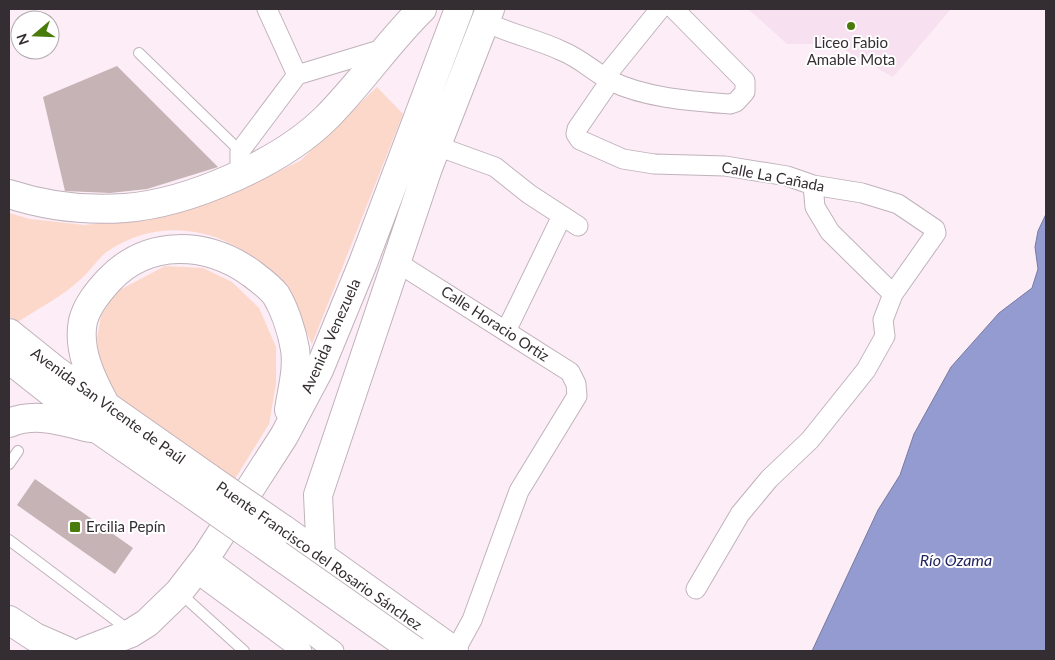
<svg xmlns="http://www.w3.org/2000/svg" width="1055" height="660" font-family="Lato,sans-serif">
	<style>
		.built { fill: #f7e0ef }
		.green { fill: #fcd8cb }
		.water { fill: #939bd0; stroke: #767aa1 }
		.building { fill: #c5b3b5 }
		.lines { fill: none; stroke-linecap: round; stroke-linejoin: round }
		.service-casing { stroke: #c0b2bb; stroke-width: 12 }
		.minor-casing { stroke: #c0b2bb; stroke-width: 21 }
		.primary-casing { stroke: #c0b2bb; stroke-width: 30 }
		.service { stroke: #fff; stroke-width: 10 }
		.minor { stroke: #fff; stroke-width: 19 }
		.primary { stroke: #fff; stroke-width: 28 }
		.primary-bridge-casing { stroke: #c0b2bb; stroke-width: 30; stroke-linecap: butt }
		.primary-bridge { stroke: #fff; stroke-width: 28 }
		.poi-dot { fill: #487b09; stroke: #fff; stroke-width: 2 }
		.labels { text-anchor: middle; stroke-width: 4; stroke-linejoin: round; paint-order: stroke }
		.poi-label { font-size: 15px; fill: #342e32; stroke: #fff }
		.street-label { font-size: 15px; fill: #342e32; stroke: #fff }
		.water-label { font-size: 16px; font-style: italic; fill: #242463; stroke: #fff }
	</style>
	<rect width="100%" height="100%" fill="#fcedf6"/>
	<path class="built" d="M 748,9 L 951,9 L 893,77 L 834,44 L 787,44 Z"/>
	<path class="green" d="M 377,87 L 403,114 L 312,344 C 302,322 292,297 275,278 C 232,229 163,214 108,251 C 98,258 91,270 82,278 C 63,296 38,309 16,323 L 9,316 L 9,213 L 30,219 L 85,225 L 122,220 L 229,195 L 300,161 Z
		M 165,266 L 203,268 L 232,282 L 259,308 L 276,347 L 276,384 L 269,424 L 233,482 L 119,401 L 100,366 L 97,338 L 101,316 L 116,292 Z"/>
	<path class="water" d="M 1046,214 L 1046,651 L 812,651 L 878,510 L 900,475 L 914,434 L 951,367 L 999,313 L 1032,288 L 1038,269 L 1035,247 L 1038,231 Z"/>
	<path class="building" d="M 117,66 L 218,167 L 147,189 L 110,193 L 65,191 L 43,97 Z
		M 35,479 L 133,548 L 115,574 L 17,505 Z"/>
	<g class="lines">
		<defs>
			<path id="service" d="M 139,53 L 240,151
				M 9,464 L 18,451
				M 9,540 L 130,631
				M 180,593 L 244,651"/>
			<path id="minor" d="M 484,21 C 509,34 537,39 562,51 C 580,58 594,72 611,81 C 645,98 692,101 730,104 L 736,102 L 745,92 L 745,81 L 674,9
				M 297,75 L 386,48
				M 605,77 L 660,9
				M 610,81 L 577,129 L 576,134 L 580,140 L 623,159 L 654,164 L 725,166 L 787,176 L 813,185 L 862,193 L 898,204 L 935,229 L 936,233 L 893,294 L 883,320 L 885,336 L 866,370 L 810,440 L 769,479 L 740,514 L 696,589
				M 437,146 L 495,167 L 529,194 L 578,226
				M 240,175 L 240,151 L 297,75 L 267,9
				M 813,185 L 815,207 L 830,232 L 893,294
				M 398,263 L 570,372 L 576,384 L 577,396 L 519,491 L 472,620 L 455,651
				M 506,331 L 562,216
				M 206,557 L 334,651
				M 195,572 L 302,651"/>
			<path id="primary" d="M 9,194 C 46,206 85,211 125,208 C 189,203 281,163 327,117 C 361,83 388,42 422,9
				M 9,333 L 55,370 L 209,478
				M 9,359 L 99,430 L 193,495
				M 105,404 C 92,380 77,350 83,321 C 87,305 98,292 109,280 C 148,239 206,241 251,273 C 259,279 270,287 276,295 C 285,310 292,332 295,349 C 298,370 292,389 289,410
				M 9,423 C 36,412 62,421 90,428
				M 283,529 L 454,651
				M 321,557 L 318,495 L 428,168 L 490,9
				M 9,620 L 35,637 L 67,651
				M 85,651 L 131,633 L 147,623 L 179,592 L 206,557 L 284,436 L 319,370 L 363,263 L 459,9"/>
		</defs>
		<use href="#service" class="service-casing"/>
		<use href="#minor" class="minor-casing"/>
		<use href="#primary" class="primary-casing"/>
		<use href="#service" class="service"/>
		<use href="#minor" class="minor"/>
		<use href="#primary" class="primary"/>
		<defs>
			<path id="primary-bridge" d="M 209,478 L 283,529
				M 193,495 L 415,651"/>
		</defs>
		<use href="#primary-bridge" class="primary-bridge-casing"/>
		<use href="#primary-bridge" class="primary-bridge"/>
	</g>
	<g class="poi-dot">
		<circle cx="851" cy="26" r="5"/>
		<rect x="69" y="521" width="12" height="12" rx="2.5"/>
	</g>
	<g class="labels">
		<g class="poi-label">
			<text x="851" y="48">Liceo Fabio<tspan x="851" dy="17">Amable Mota</tspan></text>
			<text x="86" y="532" text-anchor="start">Ercilia Pepín</text>
		</g>
		<g class="street-label">
			<text transform="translate(773 177) rotate(11)" y="5">Calle La Cañada</text>
			<text transform="translate(495 324) rotate(33)" y="5">Calle Horacio Ortiz</text>
			<text transform="translate(331 336) rotate(-66)" y="5">Avenida Venezuela</text>
			<text transform="translate(108 406) rotate(36)" y="5">Avenida San Vicente de Paúl</text>
			<text transform="translate(319 556) rotate(35)" y="5">Puente Francisco del Rosario Sánchez</text>
		</g>
		<g class="water-label">
			<text x="956" y="566">Río Ozama</text>
		</g>
	</g>
	<rect width="1055" height="660" fill="none" stroke="#342e32" stroke-width="20"/>
	<g transform="translate(35 35) rotate(251)"><circle r="24" fill="#ffffff" stroke="#aeabad"/>
	<path d="M0-4L9 19L0 12L-9 19Z" fill="#487b09"/>
	<text y="-8" font-size="14" font-weight="bold" text-anchor="middle" fill="#342e32">N</text>
	</g>
</svg>
